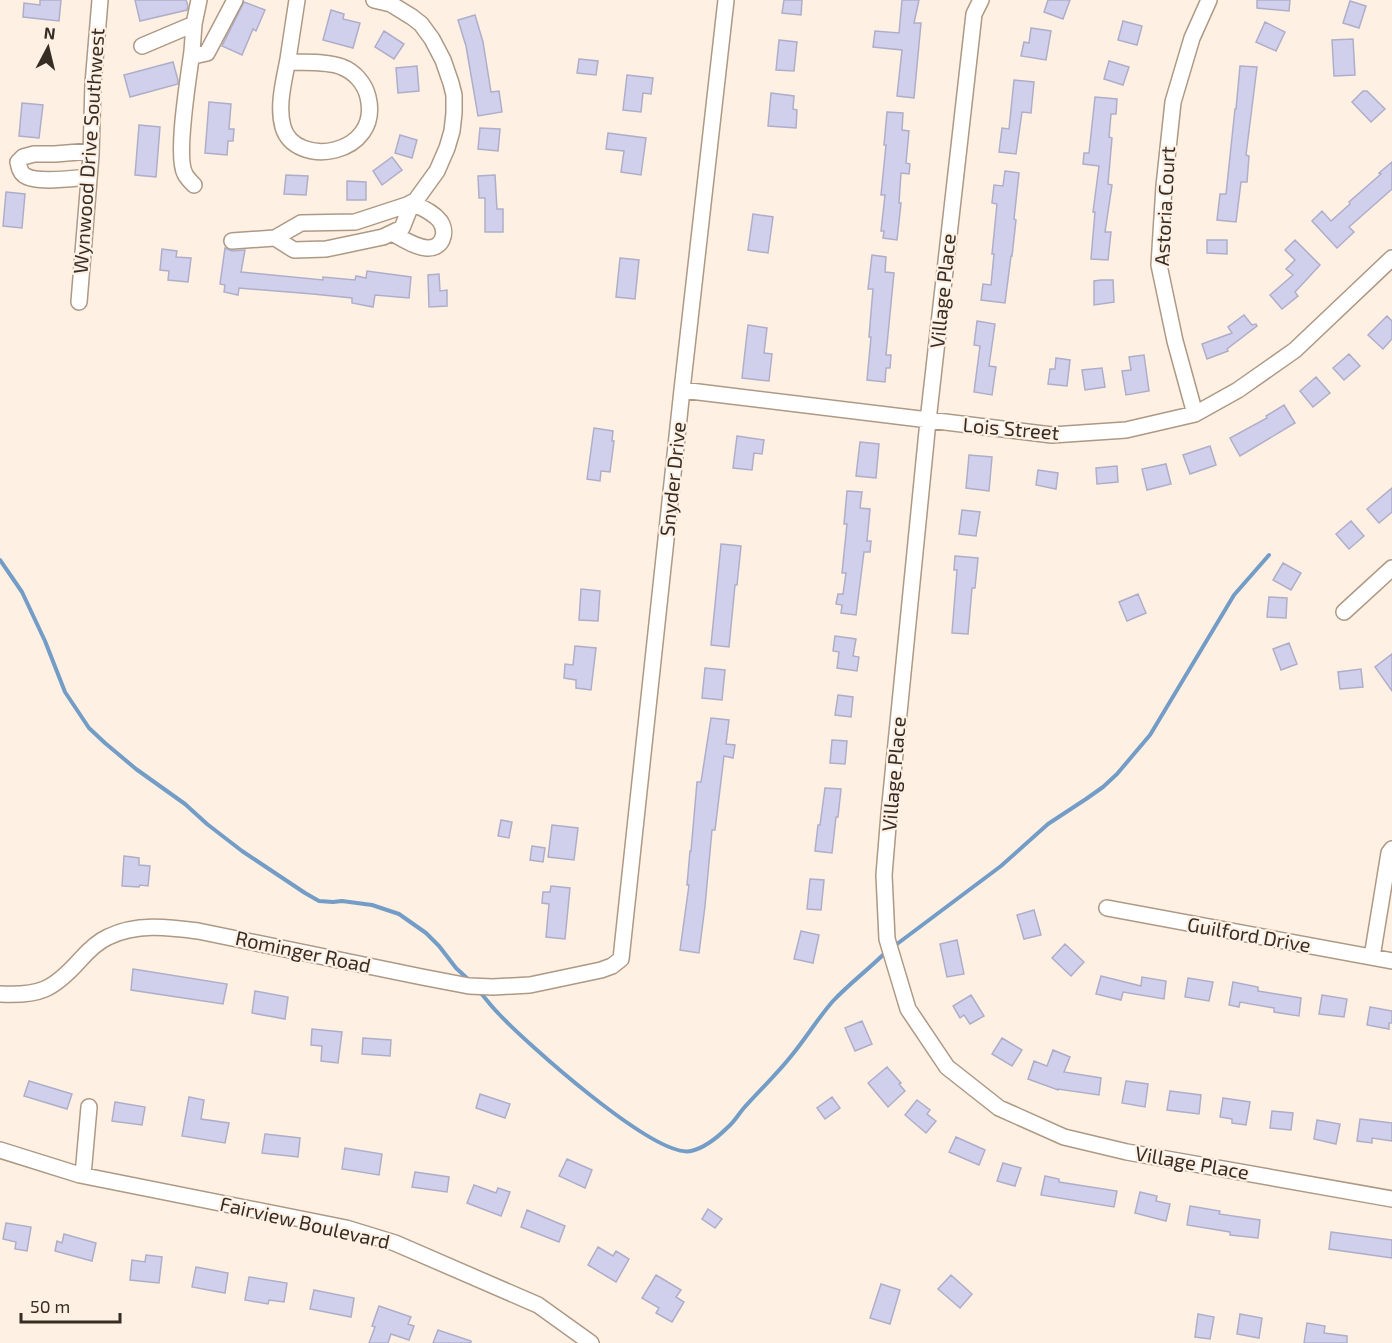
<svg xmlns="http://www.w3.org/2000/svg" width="1392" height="1343" font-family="'Exo 2',sans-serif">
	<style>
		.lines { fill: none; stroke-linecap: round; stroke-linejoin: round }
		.stream { stroke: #739dc7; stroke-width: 4 }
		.building { fill: #d1d0ec; stroke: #afaec9; stroke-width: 1.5 }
		.minor-casing { stroke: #ae9984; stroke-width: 18 }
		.minor { stroke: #fff; stroke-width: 15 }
		.labels { text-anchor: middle; stroke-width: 4.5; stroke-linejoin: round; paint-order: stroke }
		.street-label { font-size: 20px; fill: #362d25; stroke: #fef0e3 }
	</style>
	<rect width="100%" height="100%" fill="#fef0e3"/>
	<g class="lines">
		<path class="stream" d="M 0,560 L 22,592 L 45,641 L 65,692 L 89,728 L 105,743 L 136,769 L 185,804 L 207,824 L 242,851 L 305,893 L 319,901 L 333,902 L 342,901 L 372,905 L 399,914 L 426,933 L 439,946 L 456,968 L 469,980
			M 893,947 L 1001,866 L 1048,824 L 1086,799 L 1103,787 L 1117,774 L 1150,735 L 1234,595 L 1269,555
			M 480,992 C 486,999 491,1006 498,1013 C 524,1041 655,1159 691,1151 C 704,1148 719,1136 728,1127 C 734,1122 738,1115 743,1109 C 759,1091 777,1074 792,1055 C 806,1038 818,1018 833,1001 C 850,983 869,969 886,952"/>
	</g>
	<path class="building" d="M 40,0 L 61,0 L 59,21 L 23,17 L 24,3 L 40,5 Z
		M 135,0 L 186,0 L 188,6 L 187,10 L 140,21 Z
		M 784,0 L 802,0 L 801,15 L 782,13 Z
		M 902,0 L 919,0 L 914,23 L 921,23 L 914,98 L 897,96 L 902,50 L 873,47 L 875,31 L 899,33 Z
		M 1048,0 L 1070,0 L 1063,19 L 1044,12 Z
		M 1257,0 L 1290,0 L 1289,11 L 1257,8 Z
		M 1350,1 L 1366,6 L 1359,28 L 1343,23 Z
		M 244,2 L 265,10 L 256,31 L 253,29 L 242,55 L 222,46 Z
		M 331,10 L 344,14 L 343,19 L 360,23 L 353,48 L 323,40 Z
		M 475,15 L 483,42 L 491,92 L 499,91 L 502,112 L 478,116 L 466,46 L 458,20 Z
		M 1123,21 L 1142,26 L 1137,45 L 1118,40 Z
		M 1265,22 L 1285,32 L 1276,51 L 1256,42 Z
		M 1031,28 L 1051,31 L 1046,60 L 1021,56 L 1024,42 L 1029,43 Z
		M 384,31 L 404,44 L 394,59 L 375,47 Z
		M 1353,39 L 1355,75 L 1334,76 L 1332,40 Z
		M 779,40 L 797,42 L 794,71 L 776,70 Z
		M 579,59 L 598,61 L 596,75 L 577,73 Z
		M 1109,61 L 1129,67 L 1123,85 L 1104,79 Z
		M 173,62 L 178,80 L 178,84 L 130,97 L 124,75 Z
		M 417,66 L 419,91 L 398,93 L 396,68 Z
		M 1240,66 L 1257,67 L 1246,155 L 1249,156 L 1247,182 L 1241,182 L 1236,222 L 1217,220 L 1220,194 L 1226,194 L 1235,109 L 1236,109 Z
		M 627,75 L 653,78 L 651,94 L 643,93 L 641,112 L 623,110 Z
		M 1014,80 L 1034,82 L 1031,113 L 1022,112 L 1016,154 L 999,152 L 1002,128 L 1009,129 Z
		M 1363,91 L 1367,91 L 1385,109 L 1371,122 L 1352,102 Z
		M 771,93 L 794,96 L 793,109 L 797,110 L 796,128 L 768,126 Z
		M 1095,97 L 1117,99 L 1116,114 L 1111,114 L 1109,137 L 1112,138 L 1108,184 L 1112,185 L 1105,232 L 1111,232 L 1108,260 L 1091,259 L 1095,212 L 1093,212 L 1099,166 L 1083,164 L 1084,153 L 1089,153 Z
		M 209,102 L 231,104 L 229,129 L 234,129 L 233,141 L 228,141 L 227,155 L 205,153 Z
		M 22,103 L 43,105 L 39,138 L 19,136 Z
		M 887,112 L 903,113 L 902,130 L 909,131 L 906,163 L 910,164 L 909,174 L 901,173 L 899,203 L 901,203 L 897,240 L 883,238 L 884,231 L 881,231 L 885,195 L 881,195 L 886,145 L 884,145 Z
		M 139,125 L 160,127 L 156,177 L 135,175 Z
		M 480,128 L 500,129 L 498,151 L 478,149 Z
		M 608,133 L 646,138 L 641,175 L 621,172 L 624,151 L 606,149 Z
		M 400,135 L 417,140 L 412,158 L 395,153 Z
		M 392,157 L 402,170 L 382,185 L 373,171 Z
		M 1392,162 L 1392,189 L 1349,227 L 1354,232 L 1337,248 L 1312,221 L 1322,211 L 1331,221 L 1350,204 L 1349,202 L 1381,174 L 1379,173 Z
		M 1005,171 L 1019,173 L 1014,219 L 1016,220 L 1012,256 L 1011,256 L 1005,303 L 981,300 L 983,284 L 991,285 L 994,254 L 992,254 L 997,204 L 992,203 L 994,185 L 1003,186 Z
		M 286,175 L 308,176 L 306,195 L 284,194 Z
		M 495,175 L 497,209 L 503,209 L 503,232 L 485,232 L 485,198 L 479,198 L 478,176 Z
		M 347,181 L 366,182 L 366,200 L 347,200 Z
		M 6,192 L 25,194 L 22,228 L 3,226 Z
		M 753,214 L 773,217 L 768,253 L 748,250 Z
		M 1207,240 L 1227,240 L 1227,254 L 1207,253 Z
		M 1295,240 L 1320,265 L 1295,292 L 1298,296 L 1282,309 L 1270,295 L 1293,275 L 1286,269 L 1295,260 L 1285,250 Z
		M 225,248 L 232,251 L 245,250 L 241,272 L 323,280 L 323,277 L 355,280 L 356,276 L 366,278 L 367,271 L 411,277 L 409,298 L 375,295 L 373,307 L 352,303 L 352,298 L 313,294 L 239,288 L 238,295 L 224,292 L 225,285 L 220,284 Z
		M 162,249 L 177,251 L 176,257 L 191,258 L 188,282 L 168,280 L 169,271 L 160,270 Z
		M 872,255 L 886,257 L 885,272 L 894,273 L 886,355 L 891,355 L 890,368 L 886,368 L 885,382 L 867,380 L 871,337 L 869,337 L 873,289 L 868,289 Z
		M 620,258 L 639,260 L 635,299 L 616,297 Z
		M 439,274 L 440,291 L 447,290 L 447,306 L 429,307 L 428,275 Z
		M 1101,280 L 1113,280 L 1114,302 L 1094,305 L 1094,281 Z
		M 1244,315 L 1252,325 L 1256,324 L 1257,326 L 1227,349 L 1228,351 L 1207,359 L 1202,344 L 1232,333 L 1228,327 Z
		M 1387,316 L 1392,321 L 1392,339 L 1383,349 L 1368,335 Z
		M 977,321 L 995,324 L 989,366 L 996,367 L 992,395 L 974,392 L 980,346 L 974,345 Z
		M 748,325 L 767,328 L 764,353 L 772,354 L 769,381 L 742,378 Z
		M 1349,354 L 1360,366 L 1344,380 L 1333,368 Z
		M 1144,355 L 1149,391 L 1126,395 L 1122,371 L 1131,370 L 1129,357 Z
		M 1056,358 L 1070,360 L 1067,386 L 1048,384 L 1050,369 L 1055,369 Z
		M 1102,368 L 1105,387 L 1085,390 L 1082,370 Z
		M 1316,377 L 1330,393 L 1313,407 L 1300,391 Z
		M 1284,405 L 1295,423 L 1240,456 L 1230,438 L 1267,418 L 1266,416 Z
		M 594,428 L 613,431 L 612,441 L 614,441 L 610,472 L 601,471 L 600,481 L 587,479 Z
		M 737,436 L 764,440 L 762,454 L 754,453 L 752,470 L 733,468 Z
		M 860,442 L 879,444 L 876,478 L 856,476 Z
		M 1210,446 L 1216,465 L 1190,474 L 1183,455 Z
		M 969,455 L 992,457 L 989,491 L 966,488 Z
		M 1166,464 L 1171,484 L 1147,490 L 1142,469 Z
		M 1117,466 L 1118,482 L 1097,484 L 1096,468 Z
		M 1038,470 L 1058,473 L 1056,489 L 1036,485 Z
		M 1392,488 L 1392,512 L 1379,523 L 1367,509 Z
		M 847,491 L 862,492 L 860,508 L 870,509 L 867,541 L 871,541 L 870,552 L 864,552 L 856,615 L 841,613 L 842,605 L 836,604 L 838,594 L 843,594 L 846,573 L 842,573 L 847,524 L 844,524 Z
		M 962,510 L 980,512 L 976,536 L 959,534 Z
		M 1351,521 L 1364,536 L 1349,549 L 1336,534 Z
		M 721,544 L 741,546 L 737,585 L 735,585 L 729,647 L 711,645 Z
		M 955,556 L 978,558 L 975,588 L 972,588 L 968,634 L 952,633 L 957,570 L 954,570 Z
		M 1283,563 L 1301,573 L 1291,590 L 1273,580 Z
		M 581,589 L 600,591 L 598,621 L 579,620 Z
		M 1138,594 L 1146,613 L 1127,621 L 1119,602 Z
		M 1269,597 L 1287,598 L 1286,618 L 1267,617 Z
		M 835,636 L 856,639 L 853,656 L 859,657 L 857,671 L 837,668 L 839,652 L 833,651 Z
		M 1289,643 L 1297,664 L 1281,670 L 1273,649 Z
		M 575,646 L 596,648 L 591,690 L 576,688 L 576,680 L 564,678 L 565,664 L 573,665 Z
		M 1392,654 L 1392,691 L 1375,667 Z
		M 705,668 L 725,670 L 722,700 L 702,698 Z
		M 1361,669 L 1363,687 L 1340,689 L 1338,672 Z
		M 838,695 L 853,697 L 851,717 L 835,715 Z
		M 711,718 L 729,720 L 726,744 L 735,745 L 733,758 L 724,756 L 715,830 L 712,830 L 705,906 L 699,953 L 680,950 L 689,885 L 687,885 L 690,851 L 691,851 L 697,782 L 701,782 Z
		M 832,740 L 847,741 L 845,764 L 830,763 Z
		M 825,788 L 841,789 L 838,817 L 836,817 L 832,853 L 815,851 L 818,825 L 820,825 Z
		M 501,820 L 512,822 L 509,838 L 498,836 Z
		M 552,825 L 578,828 L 574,860 L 548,857 Z
		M 532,846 L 545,848 L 543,862 L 530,860 Z
		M 124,856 L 139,858 L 139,865 L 150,866 L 148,886 L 140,885 L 139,887 L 122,886 Z
		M 810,879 L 824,880 L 821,910 L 807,909 Z
		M 551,886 L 570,888 L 565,939 L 546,937 L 549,904 L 542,903 L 543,892 L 550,892 Z
		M 1034,910 L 1041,935 L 1024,939 L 1017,915 Z
		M 801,931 L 819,935 L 813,963 L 794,959 Z
		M 957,940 L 964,974 L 947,977 L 940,944 Z
		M 1065,944 L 1084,962 L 1071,976 L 1052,958 Z
		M 133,969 L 227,984 L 223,1004 L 131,990 Z
		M 1101,976 L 1141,986 L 1142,977 L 1166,981 L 1164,999 L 1123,992 L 1121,1000 L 1096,994 Z
		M 1188,978 L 1213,982 L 1209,1001 L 1185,997 Z
		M 1233,982 L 1258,987 L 1258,991 L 1301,998 L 1299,1016 L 1274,1012 L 1274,1008 L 1240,1002 L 1239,1007 L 1229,1005 Z
		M 255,991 L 288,997 L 285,1019 L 252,1013 Z
		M 971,995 L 984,1016 L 970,1024 L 964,1015 L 960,1018 L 953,1006 Z
		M 1322,995 L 1347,999 L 1344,1017 L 1319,1014 Z
		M 1370,1007 L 1392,1011 L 1392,1023 L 1389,1023 L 1389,1029 L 1367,1025 Z
		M 862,1021 L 872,1044 L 855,1051 L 845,1028 Z
		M 312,1029 L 342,1032 L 338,1063 L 321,1061 L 322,1046 L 311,1045 Z
		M 363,1038 L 391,1040 L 390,1056 L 362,1054 Z
		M 1002,1038 L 1022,1050 L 1012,1066 L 992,1054 Z
		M 1053,1050 L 1070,1057 L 1064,1072 L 1101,1078 L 1099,1095 L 1058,1089 L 1058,1090 L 1028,1079 L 1034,1061 L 1047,1066 Z
		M 887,1067 L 901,1083 L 899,1084 L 905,1091 L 888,1107 L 868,1083 Z
		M 29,1081 L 72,1094 L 67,1109 L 24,1096 Z
		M 1126,1081 L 1148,1084 L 1145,1107 L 1122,1103 Z
		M 1170,1091 L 1201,1095 L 1199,1114 L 1167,1110 Z
		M 480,1094 L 510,1104 L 505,1118 L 476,1108 Z
		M 189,1097 L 204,1100 L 201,1119 L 229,1123 L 225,1143 L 182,1136 Z
		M 832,1097 L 840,1108 L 825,1119 L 817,1108 Z
		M 1223,1098 L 1250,1102 L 1246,1125 L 1232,1123 L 1232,1119 L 1220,1117 Z
		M 917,1100 L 930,1110 L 927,1114 L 936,1121 L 926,1133 L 905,1115 Z
		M 115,1102 L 145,1107 L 142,1125 L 112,1121 Z
		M 1272,1111 L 1293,1113 L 1291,1130 L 1270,1128 Z
		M 1360,1119 L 1392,1123 L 1392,1141 L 1372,1138 L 1372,1143 L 1357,1141 Z
		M 1317,1120 L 1340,1124 L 1336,1144 L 1314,1139 Z
		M 265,1134 L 300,1138 L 298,1157 L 262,1153 Z
		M 956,1137 L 985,1150 L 979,1165 L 949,1152 Z
		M 345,1148 L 382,1154 L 379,1175 L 342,1169 Z
		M 567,1159 L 592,1170 L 585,1188 L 559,1176 Z
		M 1003,1163 L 1021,1168 L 1015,1186 L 997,1181 Z
		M 415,1172 L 449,1177 L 447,1192 L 412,1187 Z
		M 1045,1176 L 1059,1179 L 1059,1182 L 1117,1191 L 1114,1207 L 1041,1195 Z
		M 474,1185 L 496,1193 L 498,1188 L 510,1192 L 501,1216 L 467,1203 Z
		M 1140,1192 L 1157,1196 L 1156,1201 L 1170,1204 L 1166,1221 L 1135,1213 Z
		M 1190,1206 L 1220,1211 L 1219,1214 L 1260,1220 L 1258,1238 L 1230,1235 L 1230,1232 L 1187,1225 Z
		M 708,1209 L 722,1219 L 715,1228 L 702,1219 Z
		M 527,1210 L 565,1226 L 559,1242 L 521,1227 Z
		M 6,1223 L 31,1227 L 27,1251 L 15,1249 L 16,1242 L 3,1239 Z
		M 1331,1232 L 1392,1240 L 1392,1258 L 1329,1249 Z
		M 64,1234 L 96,1243 L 92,1261 L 55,1251 L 57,1241 L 62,1243 Z
		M 598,1247 L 613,1256 L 616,1251 L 629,1259 L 616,1282 L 588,1265 Z
		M 146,1255 L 162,1257 L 159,1283 L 130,1280 L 132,1260 L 145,1262 Z
		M 196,1267 L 228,1273 L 225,1293 L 192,1287 Z
		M 656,1275 L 681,1290 L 676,1297 L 684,1302 L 672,1322 L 656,1313 L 659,1308 L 642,1298 Z
		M 951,1275 L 972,1294 L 960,1308 L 938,1289 Z
		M 249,1277 L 287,1283 L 284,1302 L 269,1300 L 268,1304 L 245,1300 Z
		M 881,1284 L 900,1290 L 890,1324 L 870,1318 Z
		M 314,1290 L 354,1298 L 351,1317 L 310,1309 Z
		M 379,1306 L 411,1317 L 408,1324 L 414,1326 L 409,1340 L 391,1334 L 388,1343 L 369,1343 L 375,1327 L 372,1326 Z
		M 1198,1314 L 1214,1317 L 1210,1339 L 1195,1337 Z
		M 1240,1314 L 1262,1318 L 1259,1338 L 1237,1334 Z
		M 1307,1323 L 1325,1326 L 1324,1333 L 1347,1336 L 1347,1343 L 1304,1343 Z
		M 438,1330 L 471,1341 L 471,1343 L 433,1343 Z"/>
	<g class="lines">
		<defs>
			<path id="minor" d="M 981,0 L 974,14 L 928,421 L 889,814 L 884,875 L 887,939 L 908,1009 L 947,1067 L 999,1108 L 1064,1137 L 1127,1152 L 1392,1199
				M 142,46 L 194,24
				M 192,51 L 194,24 L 199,0
				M 288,62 C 304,63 328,61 342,67 C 355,72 365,84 368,97 C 382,156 295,169 283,127 C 277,106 284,81 288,59 C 291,39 294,20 297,0
				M 89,177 C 75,178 36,184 24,175 C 20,172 19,167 18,162 L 23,157 L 34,154 L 55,154 L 91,151
				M 194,185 C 191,182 187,178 185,174 C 175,156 189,75 192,51 L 198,55 L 207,53 L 235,0
				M 392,233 C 403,239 415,247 427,248 C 442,249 448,233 440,221 C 433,212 422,208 412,203
				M 275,238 L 294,250 L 326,249 L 383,237 L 402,228 L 412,203
				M 232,241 L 275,238 L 301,223 L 355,222 L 407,205 L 416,200 L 437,171 L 447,148 L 452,131 L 454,113 L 454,95 L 451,83 L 443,60 L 432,39 L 421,24 L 412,17 L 391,4 L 374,0
				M 79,302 L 91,155 L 93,84 L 100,0
				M 682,390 L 1052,435 L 1126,430 L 1195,414 L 1238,390 L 1295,350 L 1392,258
				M 1195,414 L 1175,341 L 1159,265 L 1164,186 L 1173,102 L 1192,38 L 1209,0
				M 1344,612 L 1392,568
				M 1107,908 L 1392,961
				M 1372,957 L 1389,853 L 1392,849
				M 0,994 C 40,996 53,990 80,960 C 88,951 97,942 108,937 C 136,923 168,927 198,931 L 422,977 L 469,986 L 493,987 L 530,985 L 601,970 L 612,966 L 621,959 L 682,390 L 726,0
				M 0,1150 L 80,1175 L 346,1228 L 395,1243 L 538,1305 L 591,1343
				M 83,1175 L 89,1107"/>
		</defs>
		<use href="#minor" class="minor-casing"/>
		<use href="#minor" class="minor"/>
	</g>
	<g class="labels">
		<g class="street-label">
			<text transform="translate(89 151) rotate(-86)" y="7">Wynwood Drive Southwest</text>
			<text transform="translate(1165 206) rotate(-87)" y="7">Astoria Court</text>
			<text transform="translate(943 291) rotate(-84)" y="7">Village Place</text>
			<text transform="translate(1011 429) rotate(5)" y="7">Lois Street</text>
			<text transform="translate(673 479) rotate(-84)" y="7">Snyder Drive</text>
			<text transform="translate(894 774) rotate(-85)" y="7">Village Place</text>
			<text transform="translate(1249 935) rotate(10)" y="7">Guilford Drive</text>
			<text transform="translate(303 952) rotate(12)" y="7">Rominger Road</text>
			<text transform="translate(1192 1163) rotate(10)" y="7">Village Place</text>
			<text transform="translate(305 1223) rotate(13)" y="7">Fairview Boulevard</text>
		</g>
	</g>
	<g transform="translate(48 48) rotate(7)" stroke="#fef0e3" stroke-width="4.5" paint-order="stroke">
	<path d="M0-4.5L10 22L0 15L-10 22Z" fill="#362d25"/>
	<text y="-9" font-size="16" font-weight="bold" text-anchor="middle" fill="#362d25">N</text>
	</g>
	<path d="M21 1313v9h99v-9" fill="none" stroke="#362d25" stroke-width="3"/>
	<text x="30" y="1313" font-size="18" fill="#362d25" stroke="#fef0e3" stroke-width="4.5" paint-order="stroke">50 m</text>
</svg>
